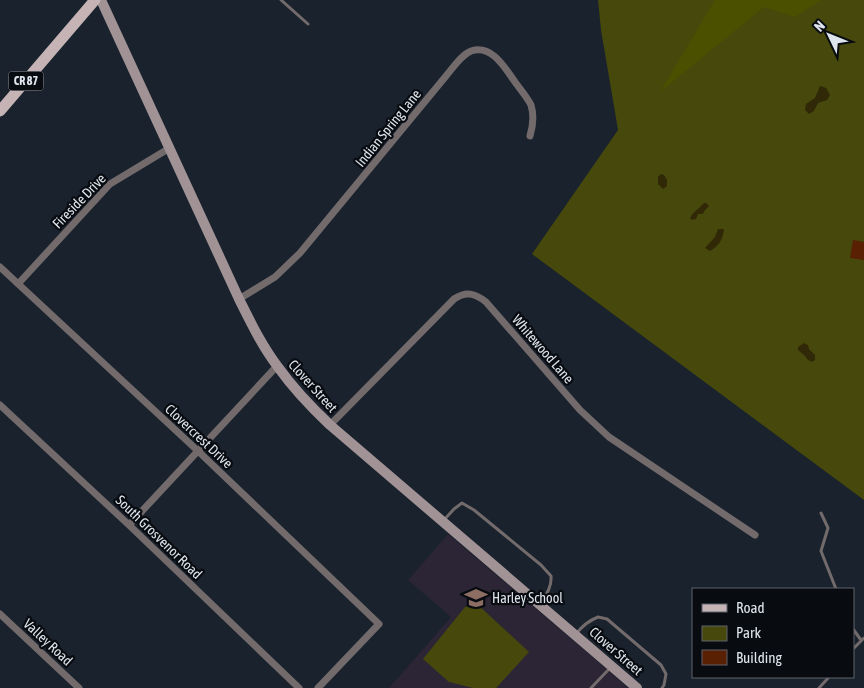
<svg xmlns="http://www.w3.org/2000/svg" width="864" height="688" font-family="'Asap Condensed',sans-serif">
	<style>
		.education { fill: #2c2535 }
		.green { fill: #46490b }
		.forest { fill: #4b4f00 }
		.sand { fill: #302807 }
		.building { fill: #592003 }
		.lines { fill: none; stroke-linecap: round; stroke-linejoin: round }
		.lane { stroke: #736a6b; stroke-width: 3 }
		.street { stroke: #736a6b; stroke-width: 7 }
		.secondary { stroke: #a19395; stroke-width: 10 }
		.primary { stroke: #c6b3b5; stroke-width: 11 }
		.labels { text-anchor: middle; stroke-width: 4.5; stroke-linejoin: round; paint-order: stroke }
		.shield { fill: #080b10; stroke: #9ea4ab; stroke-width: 1 }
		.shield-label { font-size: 12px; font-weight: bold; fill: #dfe5ed }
		.street-label { font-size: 14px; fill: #dfe5ed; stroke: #080b10 }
		.poi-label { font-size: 14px; fill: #dfe5ed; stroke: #080b10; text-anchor: start }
	</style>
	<rect width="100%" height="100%" fill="#19222d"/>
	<path class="education" d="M 448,534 L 589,654 L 628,688 L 389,688 L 451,617 L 408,580 Z"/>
	<path class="green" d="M 598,0 L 864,0 L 864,500 L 532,254 L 618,130 L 601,30 Z
		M 477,604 L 529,652 L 496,688 L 473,688 L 449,682 L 423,659 L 465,607 Z"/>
	<path class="forest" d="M 715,0 L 821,0 L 795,17 L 764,7 L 660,92 Z"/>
	<path class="sand" d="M 820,86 L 826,88 L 830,95 L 827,100 L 818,103 L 814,111 L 809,114 L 805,110 L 806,104 L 815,98 Z
		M 661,174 L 664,175 L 667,180 L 667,186 L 663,189 L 658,184 L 658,177 Z
		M 704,203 L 706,203 L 709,206 C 707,209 704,210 703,214 L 698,214 L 696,219 L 692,220 L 690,218 C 694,211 699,209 704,203 Z
		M 718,229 L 724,229 C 723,239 719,246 710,251 L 705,248 L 715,237 Z
		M 804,343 L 808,345 L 809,349 L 815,355 L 815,360 L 812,362 L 808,360 L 804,355 L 798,350 L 798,347 Z"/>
	<path class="building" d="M 853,240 L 864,242 L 864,260 L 850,258 Z"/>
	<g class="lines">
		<path class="lane" d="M 281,0 L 308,24
			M 821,513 L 828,528 L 821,551 L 836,589
			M 444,520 L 454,509 L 462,503 L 474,510 L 541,565 L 551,576 C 552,587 546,595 540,604
			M 853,629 L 861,640
			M 576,634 C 582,626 588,621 598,617 L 607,619 L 661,665 L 666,674 L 664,685 L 662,688
			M 853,649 L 864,638
			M 591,688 L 610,668
			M 819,688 L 829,677"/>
		<path class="street" d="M 0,267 L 198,451 L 379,624 L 318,688
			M 18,284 L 110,184 L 168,149
			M 239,299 L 275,277 L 300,253 L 446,76 C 453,68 461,55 471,51 C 492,44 505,68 515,82 C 520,89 527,97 531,105 C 534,115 533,126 530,136
			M 0,405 L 129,525 L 299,688
			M 330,425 L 454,299 C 466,291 475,293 486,302 L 580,410 L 609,437 L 755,535
			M 129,525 L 277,366
			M 0,614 L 79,688"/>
		<path class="secondary" d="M 101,0 L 239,299 C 251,323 262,346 278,367 C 293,388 311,407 330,425 L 637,688"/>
		<path class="primary" d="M 0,111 L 95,0"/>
	</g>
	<defs>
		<symbol id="school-bare" viewBox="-9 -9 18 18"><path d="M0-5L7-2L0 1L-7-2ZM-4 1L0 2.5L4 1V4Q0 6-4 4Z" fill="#8d6e63" stroke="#080b10" stroke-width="2.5" paint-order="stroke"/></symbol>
	</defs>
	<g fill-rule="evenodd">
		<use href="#school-bare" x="460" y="582" width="32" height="32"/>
	</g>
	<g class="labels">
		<rect class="shield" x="8.5" y="71.5" width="35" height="19" rx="4"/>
		<g class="shield-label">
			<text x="26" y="85">CR 87</text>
		</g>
		<g class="street-label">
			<text transform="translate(388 128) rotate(-51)" y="5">Indian Spring Lane</text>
			<text transform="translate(79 201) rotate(-46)" y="5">Fireside Drive</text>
			<text transform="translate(543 349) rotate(49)" y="5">Whitewood Lane</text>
			<text transform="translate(313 386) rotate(48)" y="5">Clover Street</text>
			<text transform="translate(199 436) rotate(43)" y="5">Clovercrest Drive</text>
			<text transform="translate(159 537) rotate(44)" y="5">South Grosvenor Road</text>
			<text transform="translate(48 642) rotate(43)" y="5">Valley Road</text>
			<text transform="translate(616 651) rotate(41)" y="5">Clover Street</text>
		</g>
		<g class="poi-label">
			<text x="492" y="603">Harley School</text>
		</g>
	</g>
	<rect x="692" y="588" width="162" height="90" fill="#080b10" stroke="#5e6268"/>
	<rect x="702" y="604" width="25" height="8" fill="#c6b3b5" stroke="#5e6268"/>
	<text x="736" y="613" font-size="15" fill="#dfe5ed">Road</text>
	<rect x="702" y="626" width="25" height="15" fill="#46490b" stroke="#5e6268"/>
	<text x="736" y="638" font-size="15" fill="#dfe5ed">Park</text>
	<rect x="702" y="650" width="25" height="15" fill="#592003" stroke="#5e6268"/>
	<text x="736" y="663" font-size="15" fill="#dfe5ed">Building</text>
	<g transform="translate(829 35) rotate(313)" stroke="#080b10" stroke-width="4" paint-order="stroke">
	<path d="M0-4L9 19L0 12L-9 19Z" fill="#dfe5ed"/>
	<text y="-8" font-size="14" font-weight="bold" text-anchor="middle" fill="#dfe5ed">N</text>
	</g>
</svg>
